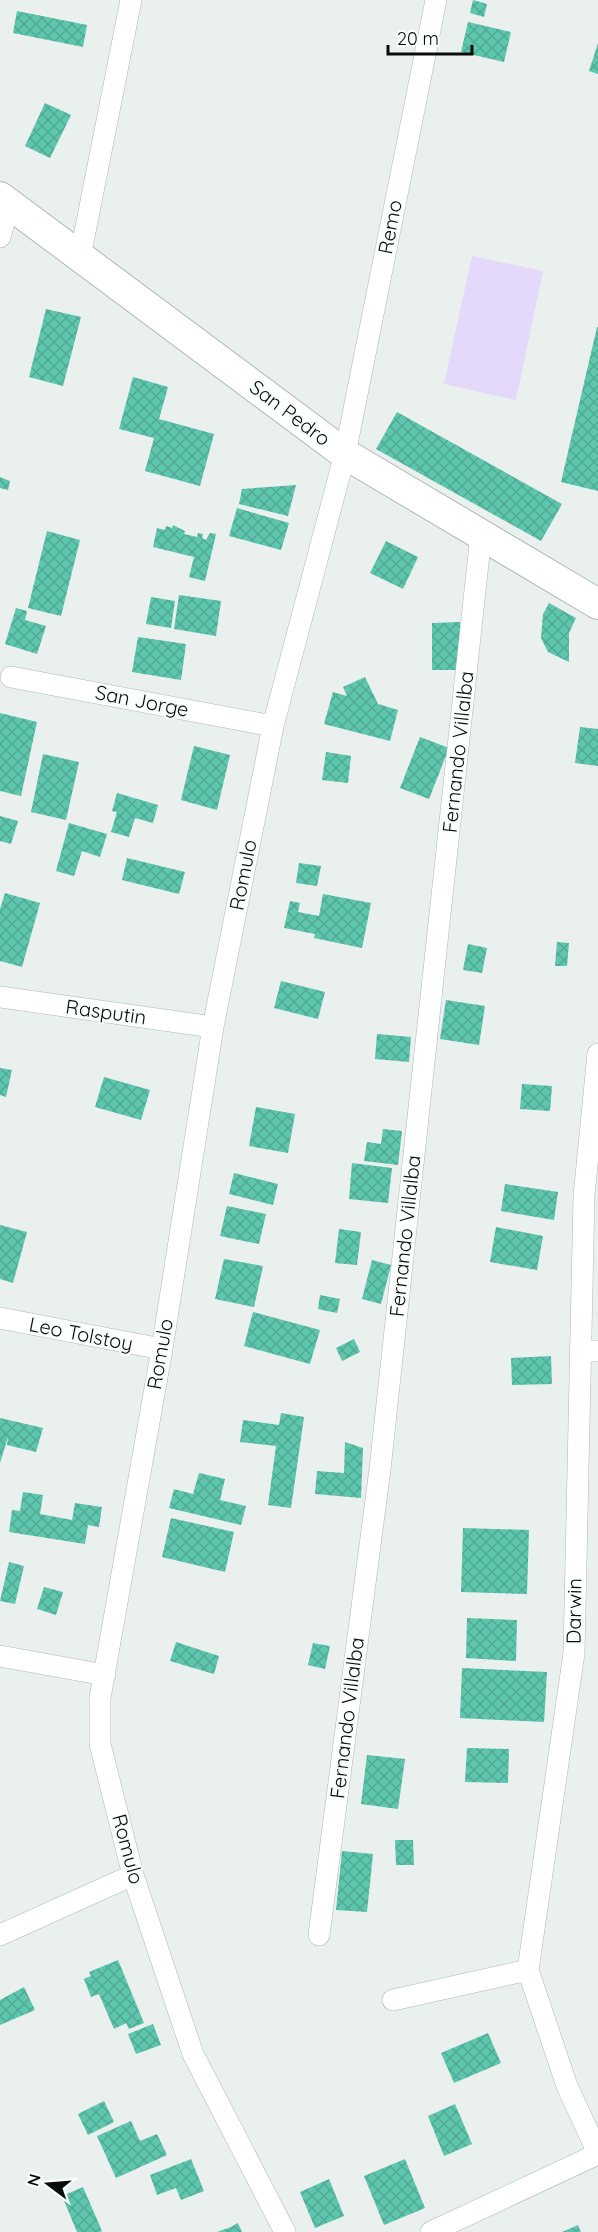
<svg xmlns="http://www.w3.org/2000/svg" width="598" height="2232" font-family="Quicksand,sans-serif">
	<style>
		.pitch { fill: #e4d9fa }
		.building { fill: url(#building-cross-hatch) }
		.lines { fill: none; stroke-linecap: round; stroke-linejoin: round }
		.minor-casing { stroke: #b0b7b5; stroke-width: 22 }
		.secondary-casing { stroke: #b0b7b5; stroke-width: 32 }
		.minor { stroke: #fff; stroke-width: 21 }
		.secondary { stroke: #fff; stroke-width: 30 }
		.labels { text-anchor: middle; stroke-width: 4.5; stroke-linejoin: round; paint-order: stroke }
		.street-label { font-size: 20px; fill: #0a0c0b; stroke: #f7fefb }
	</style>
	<defs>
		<pattern id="building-cross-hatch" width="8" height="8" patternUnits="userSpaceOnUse" patternTransform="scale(1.5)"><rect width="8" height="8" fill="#5ec6ad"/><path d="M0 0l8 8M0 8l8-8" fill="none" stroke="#50a994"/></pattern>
	</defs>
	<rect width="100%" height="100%" fill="#e9f0ee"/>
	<path class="pitch" d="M 472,256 L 543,271 L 516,400 L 444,384 Z"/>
	<path class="building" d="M 473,0 L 487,4 L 484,17 L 470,13 Z
		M 17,11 L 87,25 L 83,47 L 13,33 Z
		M 468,22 L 511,32 L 504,62 L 461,52 Z
		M 598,43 L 598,74 L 589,71 Z
		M 45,103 L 71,115 L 50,158 L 25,146 Z
		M 46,309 L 81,317 L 63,386 L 29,377 Z
		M 597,327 L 598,327 L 598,491 L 561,482 Z
		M 133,377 L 168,387 L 159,419 L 214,434 L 200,486 L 145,471 L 154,438 L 119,429 Z
		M 397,412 L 562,504 L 541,541 L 376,449 Z
		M 0,477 L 10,481 L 8,490 L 0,488 Z
		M 296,485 L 288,516 L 239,504 L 242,489 Z
		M 237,508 L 289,523 L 281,550 L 229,536 Z
		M 173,525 L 185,531 L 184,534 L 197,537 L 198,533 L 203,534 L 202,538 L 206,540 L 210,533 L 216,534 L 205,581 L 189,577 L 194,557 L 153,547 L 157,528 L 165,530 L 166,526 L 172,528 Z
		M 47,531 L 80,540 L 61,616 L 28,608 Z
		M 386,541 L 418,557 L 403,589 L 370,573 Z
		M 179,595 L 221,601 L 216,636 L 174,629 Z
		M 151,597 L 175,601 L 171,628 L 146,624 Z
		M 549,603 L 576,618 L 569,633 L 569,662 L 548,652 L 541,638 L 543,614 Z
		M 16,608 L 27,611 L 25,620 L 46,626 L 37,654 L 5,644 Z
		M 460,622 L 460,670 L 432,670 L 432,623 Z
		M 138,637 L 186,644 L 181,680 L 132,672 Z
		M 365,677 L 378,704 L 398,710 L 390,741 L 324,724 L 333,692 L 347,696 L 343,687 Z
		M 0,713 L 37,722 L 21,796 L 0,791 Z
		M 580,727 L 598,729 L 598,766 L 575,763 Z
		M 420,737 L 449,748 L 429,799 L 400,788 Z
		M 194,746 L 230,755 L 217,810 L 181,800 Z
		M 326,752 L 351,756 L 348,783 L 322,780 Z
		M 43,754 L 79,762 L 66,820 L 31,812 Z
		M 117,793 L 158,805 L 153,823 L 135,818 L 129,837 L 111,832 L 117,812 L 112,811 Z
		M 0,816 L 18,821 L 11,844 L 0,841 Z
		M 69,823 L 107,834 L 100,857 L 82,851 L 74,876 L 56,871 Z
		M 127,858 L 185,872 L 179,894 L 122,880 Z
		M 299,863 L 321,866 L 317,886 L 296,883 Z
		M 5,893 L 40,903 L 22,967 L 0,961 L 0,909 Z
		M 323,894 L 371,903 L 362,948 L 314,938 L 315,934 L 284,928 L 290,901 L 300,903 L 298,912 L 319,916 Z
		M 557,942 L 569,943 L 567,966 L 555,966 Z
		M 468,944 L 487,948 L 482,973 L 463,970 Z
		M 281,981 L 325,992 L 318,1019 L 274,1008 Z
		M 446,1000 L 485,1006 L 479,1045 L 440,1039 Z
		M 377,1034 L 411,1037 L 409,1062 L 375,1059 Z
		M 0,1068 L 12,1070 L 6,1097 L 0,1095 Z
		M 104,1077 L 150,1090 L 141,1120 L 95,1107 Z
		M 522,1084 L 552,1086 L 550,1111 L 520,1109 Z
		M 256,1107 L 295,1114 L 288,1153 L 249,1146 Z
		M 383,1129 L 402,1131 L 398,1165 L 364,1161 L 367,1142 L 381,1144 Z
		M 352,1163 L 392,1168 L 388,1203 L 349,1199 Z
		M 234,1173 L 278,1184 L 273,1205 L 229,1194 Z
		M 505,1184 L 558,1192 L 554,1220 L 501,1211 Z
		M 227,1206 L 266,1214 L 259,1244 L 220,1236 Z
		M 0,1225 L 27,1232 L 13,1283 L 0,1279 Z
		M 496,1227 L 543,1236 L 537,1270 L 490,1262 Z
		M 339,1229 L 361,1232 L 357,1265 L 335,1263 Z
		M 224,1259 L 263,1266 L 254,1307 L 215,1299 Z
		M 372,1260 L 391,1265 L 381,1304 L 362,1299 Z
		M 320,1295 L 340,1299 L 337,1313 L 318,1309 Z
		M 253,1312 L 320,1330 L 310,1364 L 244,1346 Z
		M 354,1339 L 360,1352 L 342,1361 L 336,1348 Z
		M 551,1356 L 552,1384 L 512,1385 L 511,1358 Z
		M 281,1413 L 304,1417 L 291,1508 L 268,1505 L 276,1446 L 240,1442 L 243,1420 L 279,1425 Z
		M 0,1418 L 43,1428 L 36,1452 L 7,1445 L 8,1437 L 0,1463 Z
		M 345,1442 L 363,1448 L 361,1498 L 315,1494 L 317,1471 L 344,1473 Z
		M 199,1473 L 225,1479 L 220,1500 L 246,1506 L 241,1525 L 169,1508 L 174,1489 L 193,1494 Z
		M 23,1492 L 43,1495 L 40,1514 L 72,1520 L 75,1503 L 102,1507 L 99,1527 L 88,1525 L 85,1544 L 9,1532 L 12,1510 L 20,1511 Z
		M 171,1518 L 234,1532 L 225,1572 L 162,1557 Z
		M 463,1528 L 529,1530 L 527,1594 L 461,1592 Z
		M 9,1562 L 24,1566 L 15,1604 L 0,1601 Z
		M 44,1587 L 63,1592 L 56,1615 L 37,1609 Z
		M 467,1618 L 517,1620 L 516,1661 L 466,1658 Z
		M 176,1642 L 219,1656 L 214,1674 L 170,1661 Z
		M 313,1643 L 330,1646 L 325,1669 L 308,1665 Z
		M 462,1668 L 547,1672 L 544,1722 L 460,1718 Z
		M 467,1748 L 509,1749 L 508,1783 L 465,1782 Z
		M 367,1755 L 405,1759 L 398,1809 L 361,1804 Z
		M 395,1840 L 413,1840 L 414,1865 L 396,1865 Z
		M 342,1851 L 373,1854 L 367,1912 L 336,1910 Z
		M 118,1960 L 144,2023 L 129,2029 L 126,2023 L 114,2029 L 99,1994 L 91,1997 L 84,1979 L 91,1976 L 89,1972 Z
		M 24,1987 L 35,2010 L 0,2025 L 0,2000 Z
		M 153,2024 L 161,2045 L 136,2054 L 128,2034 Z
		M 488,2033 L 501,2063 L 454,2083 L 441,2053 Z
		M 104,2101 L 114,2122 L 88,2135 L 78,2114 Z
		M 455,2104 L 472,2144 L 444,2156 L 428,2116 Z
		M 131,2121 L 140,2141 L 157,2134 L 167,2155 L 116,2178 L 97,2136 Z
		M 191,2159 L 204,2191 L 181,2200 L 176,2188 L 157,2195 L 150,2175 Z
		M 405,2159 L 425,2208 L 384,2225 L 364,2176 Z
		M 329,2179 L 344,2216 L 315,2228 L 300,2192 Z
		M 83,2187 L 102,2231 L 100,2232 L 77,2232 L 62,2196 Z
		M 238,2223 L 242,2232 L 217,2232 L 231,2227 Z
		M 578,2225 L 581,2232 L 562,2232 Z"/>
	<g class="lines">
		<defs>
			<path id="minor" d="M 0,237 L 9,203
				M 80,257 L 131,0
				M 11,677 L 273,726
				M 0,997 L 213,1027
				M 598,1054 L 584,1196 L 574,1653 L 528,1970 L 567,2086 L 598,2153
				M 0,1318 L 162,1349
				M 580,1351 L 598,1351
				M 0,1656 L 105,1675
				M 0,1935 L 133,1875
				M 319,1935 L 380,1469 L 481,535
				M 393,2000 L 528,1970
				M 285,2232 L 193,2054 L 133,1875 L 100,1744 L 100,1698 L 162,1349 L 213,1027 L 273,726 L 345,454 L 436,0
				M 431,2232 L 598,2154"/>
			<path id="secondary" d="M 0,197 L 345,454 L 598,604"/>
		</defs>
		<use href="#minor" class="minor-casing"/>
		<use href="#secondary" class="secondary-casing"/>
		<use href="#minor" class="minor"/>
		<use href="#secondary" class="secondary"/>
	</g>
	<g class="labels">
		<g class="street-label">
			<text transform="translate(390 227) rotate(-79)" y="7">Remo</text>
			<text transform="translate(290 413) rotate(37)" y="7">San Pedro</text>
			<text transform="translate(142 701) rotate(11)" y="7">San Jorge</text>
			<text transform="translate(458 752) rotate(-84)" y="7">Fernando Villalba</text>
			<text transform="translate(243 875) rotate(-79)" y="7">Romulo</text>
			<text transform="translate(106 1012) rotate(8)" y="7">Rasputin</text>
			<text transform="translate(405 1236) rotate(-84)" y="7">Fernando Villalba</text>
			<text transform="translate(81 1334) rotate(11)" y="7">Leo Tolstoy</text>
			<text transform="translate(160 1354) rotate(-80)" y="7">Romulo</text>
			<text transform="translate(574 1611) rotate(-89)" y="7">Darwin</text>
			<text transform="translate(347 1718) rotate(-83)" y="7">Fernando Villalba</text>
			<text transform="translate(128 1849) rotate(75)" y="7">Romulo</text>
		</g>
	</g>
	<g transform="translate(48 2184) rotate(286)" stroke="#f7fefb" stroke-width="4.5" paint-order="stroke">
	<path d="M0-4.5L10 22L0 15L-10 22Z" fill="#0a0c0b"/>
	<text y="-9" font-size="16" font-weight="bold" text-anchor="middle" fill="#0a0c0b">N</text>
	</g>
	<path d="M388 45v9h84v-9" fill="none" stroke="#0a0c0b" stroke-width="3"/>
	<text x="397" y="45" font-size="18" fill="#0a0c0b" stroke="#f7fefb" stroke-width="4.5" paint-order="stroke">20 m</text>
</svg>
